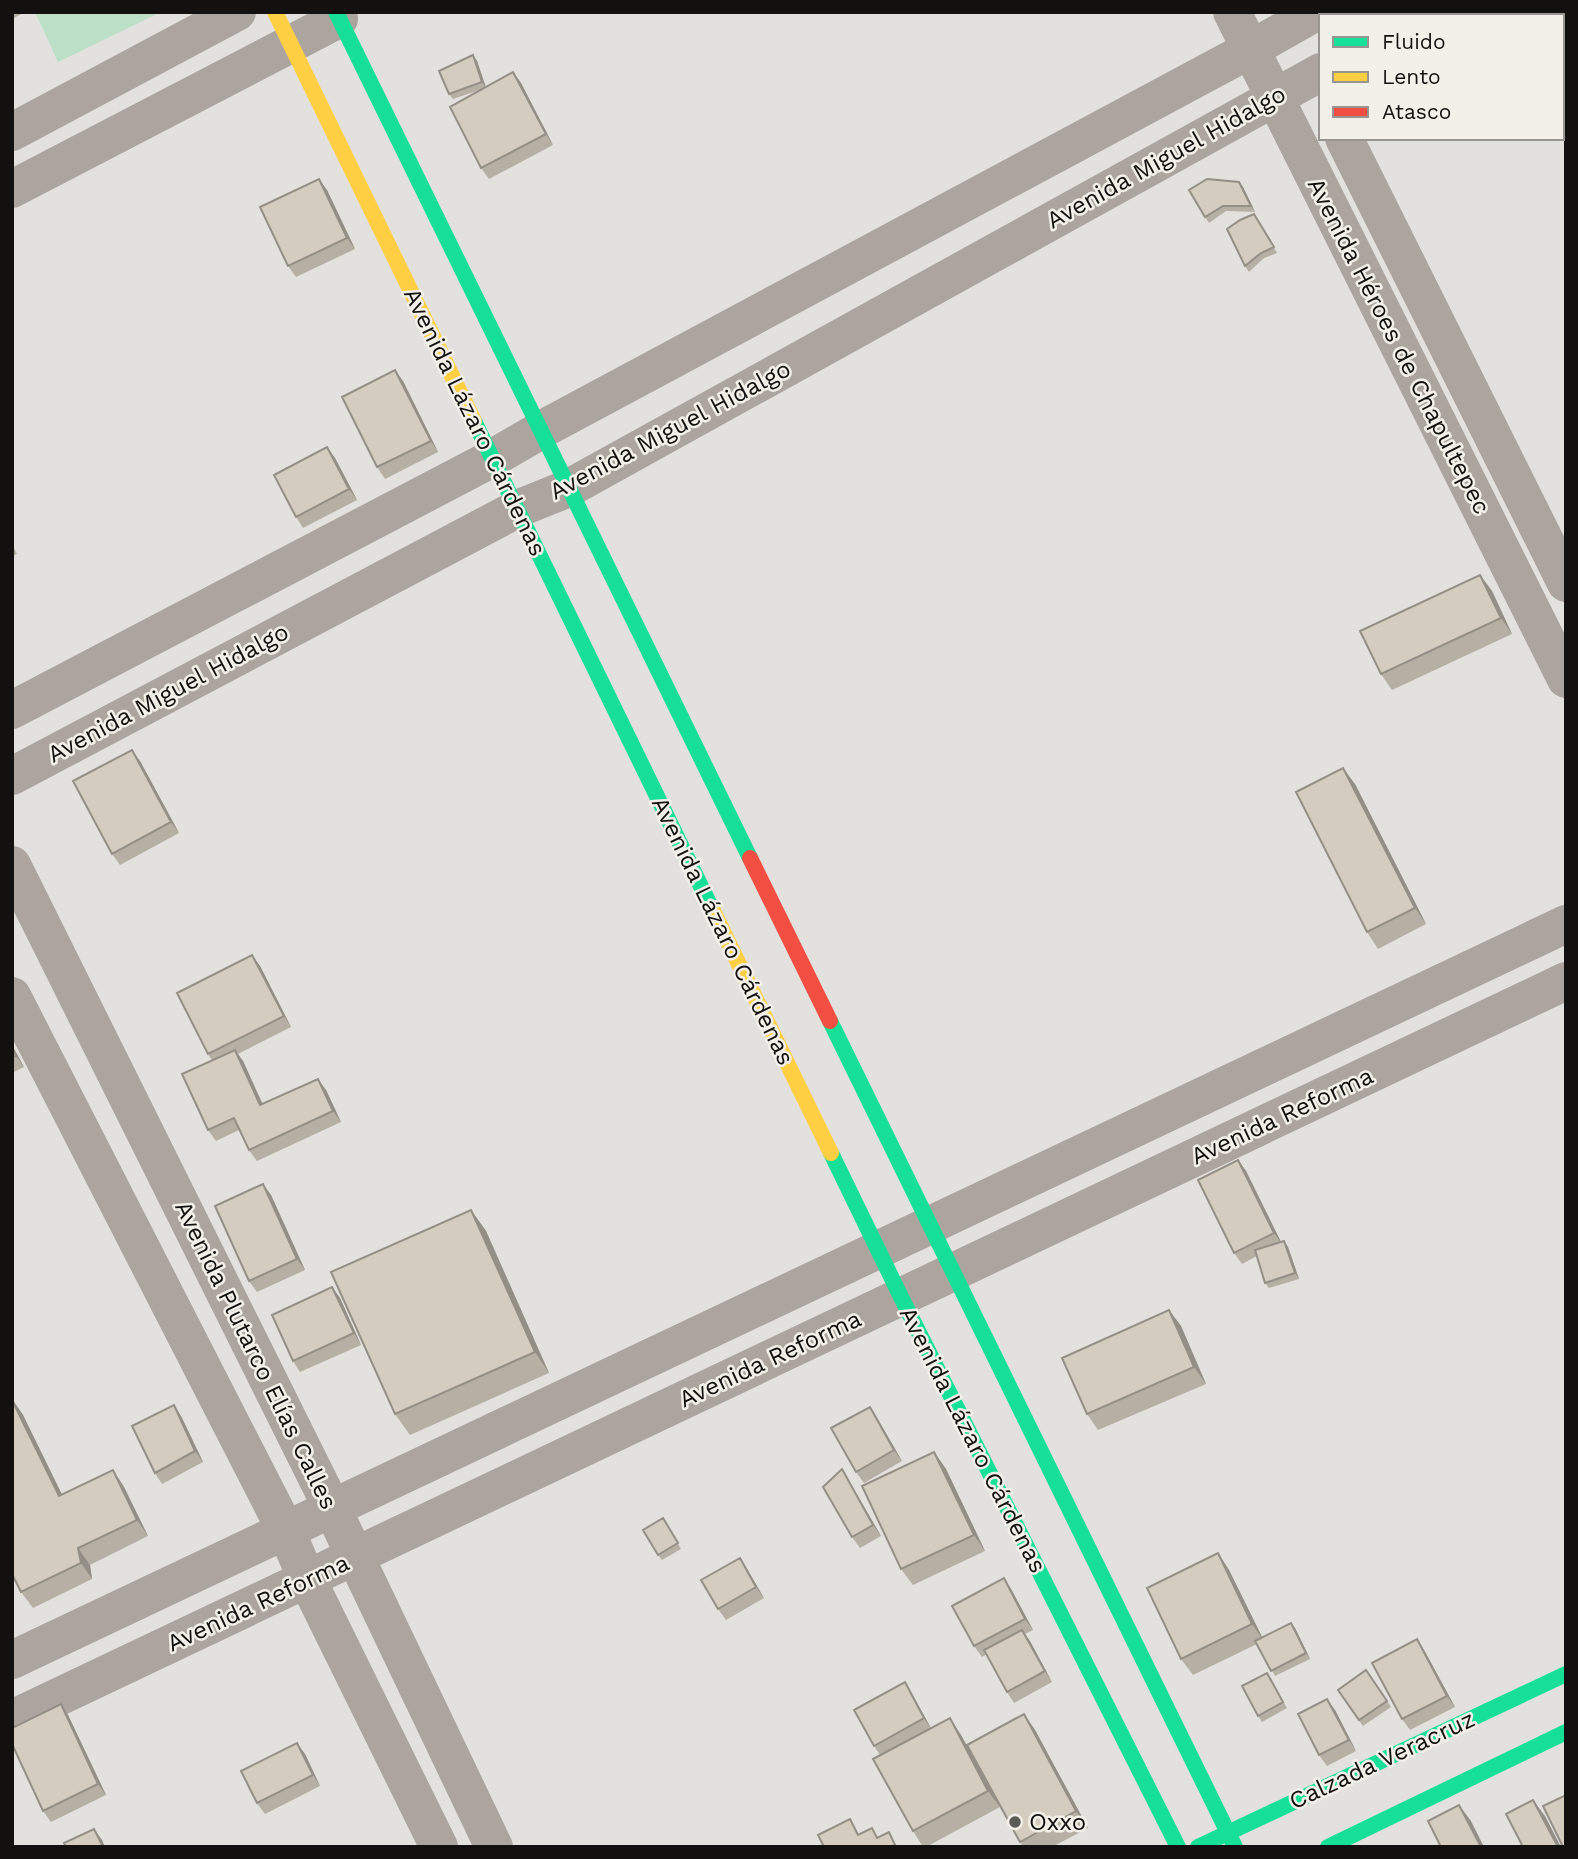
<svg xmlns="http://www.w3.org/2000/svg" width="1578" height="1859" font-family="'Work Sans',sans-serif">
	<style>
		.green { fill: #bbdfc7 }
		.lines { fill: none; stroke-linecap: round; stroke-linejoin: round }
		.street { stroke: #aba49f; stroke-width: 38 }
		.fast { stroke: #16e098; stroke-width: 16 }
		.slow { stroke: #ffcf43; stroke-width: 16 }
		.jam { stroke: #f24e42; stroke-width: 16 }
		.wall { fill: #b6afa4 }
		.shaded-wall { fill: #948f86 }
		.building { fill: #d4ccbf; stroke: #948f86; stroke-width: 2 }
		.poi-dot { fill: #5b5a57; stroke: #f3efe9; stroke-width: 2.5 }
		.labels { text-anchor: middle; stroke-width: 5; stroke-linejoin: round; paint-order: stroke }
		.street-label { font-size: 24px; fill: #12110f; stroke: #f3efe9 }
		.poi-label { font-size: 24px; fill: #12110f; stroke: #f3efe9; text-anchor: start }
	</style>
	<rect width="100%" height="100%" fill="#e3e1de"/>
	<path class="green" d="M 35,12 L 161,12 L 58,62 Z"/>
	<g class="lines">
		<path class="street" d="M 1232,12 L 1566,679
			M 1428,16 L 1435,12
			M 12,132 L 237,12
			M 1344,138 L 1566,583
			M 12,189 L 339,19
			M 12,710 L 493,458 L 541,430 L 1251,49 L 1316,12
			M 12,776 L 517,509 L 569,488 L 1321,72
			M 12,865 L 332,1508 L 494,1847
			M 12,996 L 286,1531 L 307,1579 L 439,1847
			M 12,1660 L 1566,924
			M 12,1719 L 1566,981"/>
		<path class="fast" d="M 336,12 L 750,858
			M 474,421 L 713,911
			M 830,1021 L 1235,1847
			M 831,1153 L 901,1297 L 1178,1847
			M 1198,1847 L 1566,1674
			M 1328,1847 L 1566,1732"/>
		<path class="slow" d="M 275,12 L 474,421
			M 713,911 L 831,1153"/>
		<path class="jam" d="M 750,858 L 830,1021"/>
	</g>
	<path class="wall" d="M 12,12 L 25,12 L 12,19 Z
		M 473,55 L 477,61 L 486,87 L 513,72 L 521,83 L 553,145 L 489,179 L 481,168 L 480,90 L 453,99 L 449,94 Z
		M 1239,182 L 1243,187 L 1255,212 L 1226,211 L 1209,223 L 1205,217 Z
		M 327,190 L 355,249 L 296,277 L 288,266 Z
		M 1258,220 L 1277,253 L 1264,258 L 1249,272 L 1245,266 Z
		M 403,381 L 438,452 L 385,479 L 377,467 Z
		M 335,458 L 357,500 L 303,528 L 296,517 Z
		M 12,544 L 17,554 L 12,556 Z
		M 1480,575 L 1492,591 L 1512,634 L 1392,690 L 1381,674 Z
		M 140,761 L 179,833 L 120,865 L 112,854 Z
		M 1355,784 L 1426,924 L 1378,949 L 1367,932 Z
		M 252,955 L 260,966 L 291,1027 L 238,1054 L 243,1061 L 263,1104 L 326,1090 L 341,1122 L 257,1161 L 249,1150 L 239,1130 L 216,1141 L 208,1130 L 212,1060 L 208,1054 Z
		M 12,1045 L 24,1067 L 12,1073 Z
		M 1238,1160 L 1246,1171 L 1281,1242 L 1284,1241 L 1288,1247 L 1299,1279 L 1269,1288 L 1265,1283 L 1257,1256 L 1242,1264 L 1234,1253 Z
		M 271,1195 L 305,1270 L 257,1292 L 249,1281 Z
		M 471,1210 L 486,1231 L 549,1373 L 410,1435 L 395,1414 Z
		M 332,1287 L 340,1298 L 361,1345 L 300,1372 L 293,1361 Z
		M 1169,1310 L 1181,1326 L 1206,1384 L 1098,1430 L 1087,1414 Z
		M 12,1399 L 23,1415 L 62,1495 L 113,1470 L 124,1487 L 148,1536 L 90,1565 L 92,1579 L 33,1608 L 21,1592 Z
		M 870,1407 L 877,1418 L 902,1461 L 864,1483 L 856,1472 Z
		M 181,1416 L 203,1462 L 162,1484 L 155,1473 Z
		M 934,1452 L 946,1469 L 985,1551 L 913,1585 L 901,1569 Z
		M 842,1469 L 849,1481 L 881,1536 L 860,1548 L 852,1537 Z
		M 667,1524 L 681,1549 L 662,1560 L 658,1555 Z
		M 1218,1553 L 1229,1570 L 1262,1637 L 1295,1628 L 1310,1659 L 1275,1676 L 1257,1644 L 1193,1675 L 1181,1659 Z
		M 740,1558 L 764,1598 L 726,1620 L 718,1609 Z
		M 1011,1589 L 1033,1630 L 1025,1634 L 1052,1682 L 1014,1703 L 1007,1692 L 987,1654 L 982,1657 L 974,1646 Z
		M 1424,1650 L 1455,1707 L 1410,1730 L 1402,1719 Z
		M 1366,1670 L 1391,1707 L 1363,1726 L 1338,1690 Z
		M 1267,1673 L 1287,1708 L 1262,1722 L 1258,1716 Z
		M 912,1694 L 931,1728 L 961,1735 L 1000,1807 L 926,1847 L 923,1847 L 913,1831 L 880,1755 L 874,1746 Z
		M 1335,1710 L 1356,1751 L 1327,1766 L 1319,1755 Z
		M 1024,1714 L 1035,1730 L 1088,1828 L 1052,1847 L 1023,1847 L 1020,1842 Z
		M 68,1715 L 106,1795 L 51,1822 L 43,1811 Z
		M 305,1754 L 320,1786 L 265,1814 L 257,1803 Z"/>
	<path class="shaded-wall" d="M 473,55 L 477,61 L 486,88 L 482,82 Z
		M 513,72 L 521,83 L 553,145 L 546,134 Z
		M 319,179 L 327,190 L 355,249 L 347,238 Z
		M 1239,182 L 1243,187 L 1255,212 L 1251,206 Z
		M 395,370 L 403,381 L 438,452 L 431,441 Z
		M 327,447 L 335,458 L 357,500 L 349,489 Z
		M 1480,575 L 1492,591 L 1512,634 L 1501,618 Z
		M 132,750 L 140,761 L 179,833 L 171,822 Z
		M 1343,768 L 1355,784 L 1426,924 L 1415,908 Z
		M 252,955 L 260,966 L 291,1027 L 284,1016 Z
		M 12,1045 L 24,1067 L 16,1056 L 12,1048 Z
		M 235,1050 L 243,1061 L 268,1117 L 260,1105 Z
		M 318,1079 L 326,1090 L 341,1122 L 333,1111 Z
		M 1238,1160 L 1246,1171 L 1282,1244 L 1274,1233 Z
		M 263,1184 L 271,1195 L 305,1270 L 297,1259 Z
		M 471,1210 L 486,1231 L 549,1373 L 535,1352 Z
		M 1284,1241 L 1288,1247 L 1299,1279 L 1295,1273 Z
		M 332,1287 L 340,1298 L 361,1345 L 354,1333 Z
		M 1169,1310 L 1181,1326 L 1206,1384 L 1194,1367 Z
		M 12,1399 L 23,1415 L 71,1513 L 59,1496 Z
		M 174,1405 L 181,1416 L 203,1462 L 195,1451 Z
		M 870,1407 L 877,1418 L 902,1461 L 894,1450 Z
		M 934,1452 L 946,1469 L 985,1551 L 974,1535 Z
		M 842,1469 L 849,1481 L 881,1536 L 873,1525 Z
		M 113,1470 L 124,1487 L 148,1536 L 137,1520 Z
		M 78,1548 L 90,1565 L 92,1579 L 81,1563 Z
		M 1218,1553 L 1229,1570 L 1264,1641 L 1252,1624 Z
		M 740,1558 L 747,1569 L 764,1598 L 756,1587 Z
		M 1004,1578 L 1011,1589 L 1033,1630 L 1025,1619 Z
		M 1291,1623 L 1295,1628 L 1310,1659 L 1306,1653 Z
		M 1022,1630 L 1030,1641 L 1052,1682 L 1045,1671 Z
		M 1417,1639 L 1424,1650 L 1455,1707 L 1447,1696 Z
		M 905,1682 L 912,1694 L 932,1730 L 924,1718 Z
		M 1327,1699 L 1335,1710 L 1356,1751 L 1349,1740 Z
		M 61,1704 L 68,1715 L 106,1795 L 98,1784 Z
		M 1024,1714 L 1035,1730 L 1088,1828 L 1076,1811 Z
		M 950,1718 L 961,1735 L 1000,1807 L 988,1791 Z
		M 297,1743 L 305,1754 L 320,1786 L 313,1775 Z
		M 1533,1800 L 1545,1816 L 1561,1847 L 1558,1847 Z
		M 1459,1805 L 1471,1821 L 1484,1847 L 1481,1847 Z
		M 94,1829 L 102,1840 L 105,1847 L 103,1847 Z"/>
	<path class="building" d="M 473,55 L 482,82 L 449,94 L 439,71 Z
		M 513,72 L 546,134 L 481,168 L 450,107 Z
		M 319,179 L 347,238 L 288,266 L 260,207 Z
		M 1207,179 L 1239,182 L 1251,206 L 1223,206 L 1205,217 L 1189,190 Z
		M 1254,214 L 1274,247 L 1261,253 L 1245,266 L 1227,229 L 1240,220 Z
		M 395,370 L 431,441 L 377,467 L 342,397 Z
		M 327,447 L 349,489 L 296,517 L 274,475 Z
		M 1480,575 L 1501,618 L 1381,674 L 1360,631 Z
		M 132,750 L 171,822 L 112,854 L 73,781 Z
		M 1343,768 L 1415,908 L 1367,932 L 1296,792 Z
		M 252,955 L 284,1016 L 208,1054 L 177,993 Z
		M 12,1048 L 16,1056 L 12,1058 Z
		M 235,1050 L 260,1105 L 318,1079 L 333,1111 L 249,1150 L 234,1118 L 208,1130 L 182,1074 Z
		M 1238,1160 L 1274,1233 L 1234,1253 L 1198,1180 Z
		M 263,1184 L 297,1259 L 249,1281 L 215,1206 Z
		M 471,1210 L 535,1352 L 395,1414 L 331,1272 Z
		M 1284,1241 L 1295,1273 L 1265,1283 L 1255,1250 Z
		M 332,1287 L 354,1333 L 293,1361 L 272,1315 Z
		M 1169,1310 L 1194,1367 L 1087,1414 L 1062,1358 Z
		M 12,1400 L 59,1496 L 113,1470 L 137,1520 L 78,1548 L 81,1563 L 21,1592 L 12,1574 Z
		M 174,1405 L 195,1451 L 155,1473 L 132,1426 Z
		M 870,1407 L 894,1450 L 856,1472 L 831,1428 Z
		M 934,1452 L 974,1535 L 901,1569 L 862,1486 Z
		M 842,1469 L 873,1525 L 852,1537 L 823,1487 Z
		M 663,1518 L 678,1543 L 658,1555 L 643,1530 Z
		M 1218,1553 L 1252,1624 L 1181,1659 L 1147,1588 Z
		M 740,1558 L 756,1587 L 718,1609 L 701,1580 Z
		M 1004,1578 L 1025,1619 L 974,1646 L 952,1606 Z
		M 1291,1623 L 1306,1653 L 1271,1671 L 1255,1641 Z
		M 1022,1630 L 1045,1671 L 1007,1692 L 984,1650 Z
		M 1417,1639 L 1447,1696 L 1402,1719 L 1372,1663 Z
		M 1366,1670 L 1387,1701 L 1359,1720 L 1338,1690 Z
		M 1267,1673 L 1283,1702 L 1258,1716 L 1242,1686 Z
		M 905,1682 L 924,1718 L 874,1746 L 854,1710 Z
		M 1327,1699 L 1349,1740 L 1319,1755 L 1298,1714 Z
		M 61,1704 L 98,1784 L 43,1811 L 12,1744 L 12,1728 Z
		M 1024,1714 L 1076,1811 L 1020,1842 L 967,1745 Z
		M 950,1718 L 988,1791 L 913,1831 L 873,1759 Z
		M 297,1743 L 313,1775 L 257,1803 L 241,1771 Z
		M 1566,1795 L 1566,1847 L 1563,1847 L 1543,1806 Z
		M 1533,1800 L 1558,1847 L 1523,1847 L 1506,1814 Z
		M 1459,1805 L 1481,1847 L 1441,1847 L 1428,1821 Z
		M 850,1819 L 858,1835 L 872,1828 L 877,1838 L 889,1832 L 896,1847 L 824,1847 L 818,1835 Z
		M 94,1829 L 103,1847 L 66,1847 L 64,1843 Z"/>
	<circle class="poi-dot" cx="1015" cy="1822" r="7"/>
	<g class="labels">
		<g class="street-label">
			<text transform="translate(1166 157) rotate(-29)" y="8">Avenida Miguel Hidalgo</text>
			<text transform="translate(1399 346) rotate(63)" y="8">Avenida Héroes de Chapultepec</text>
			<text transform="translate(475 422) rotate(64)" y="8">Avenida Lázaro Cárdenas</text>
			<text transform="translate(670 430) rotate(-28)" y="8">Avenida Miguel Hidalgo</text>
			<text transform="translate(168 693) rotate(-28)" y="8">Avenida Miguel Hidalgo</text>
			<text transform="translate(723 931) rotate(64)" y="8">Avenida Lázaro Cárdenas</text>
			<text transform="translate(1282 1116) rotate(-25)" y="8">Avenida Reforma</text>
			<text transform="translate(256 1355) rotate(64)" y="8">Avenida Plutarco Elías Calles</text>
			<text transform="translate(770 1359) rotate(-25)" y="8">Avenida Reforma</text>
			<text transform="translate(973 1440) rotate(63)" y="8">Avenida Lázaro Cárdenas</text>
			<text transform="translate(258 1603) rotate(-25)" y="8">Avenida Reforma</text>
			<text transform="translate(1382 1760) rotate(-25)" y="8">Calzada Veracruz</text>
		</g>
		<g class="poi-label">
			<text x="1029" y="1830">Oxxo</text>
		</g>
	</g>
	<rect width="1578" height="1859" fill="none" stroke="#12110f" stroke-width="28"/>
	<rect x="1319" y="14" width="245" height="126" fill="#f3efe9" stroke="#999692" stroke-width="2"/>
	<rect x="1333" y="37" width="35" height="10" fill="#16e098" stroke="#999692" stroke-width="2"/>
	<text x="1382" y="49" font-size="21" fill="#12110f">Fluido</text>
	<rect x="1333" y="72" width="35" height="10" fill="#ffcf43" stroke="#999692" stroke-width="2"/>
	<text x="1382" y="84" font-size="21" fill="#12110f">Lento</text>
	<rect x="1333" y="107" width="35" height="10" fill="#f24e42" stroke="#999692" stroke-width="2"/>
	<text x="1382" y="119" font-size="21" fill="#12110f">Atasco</text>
</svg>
